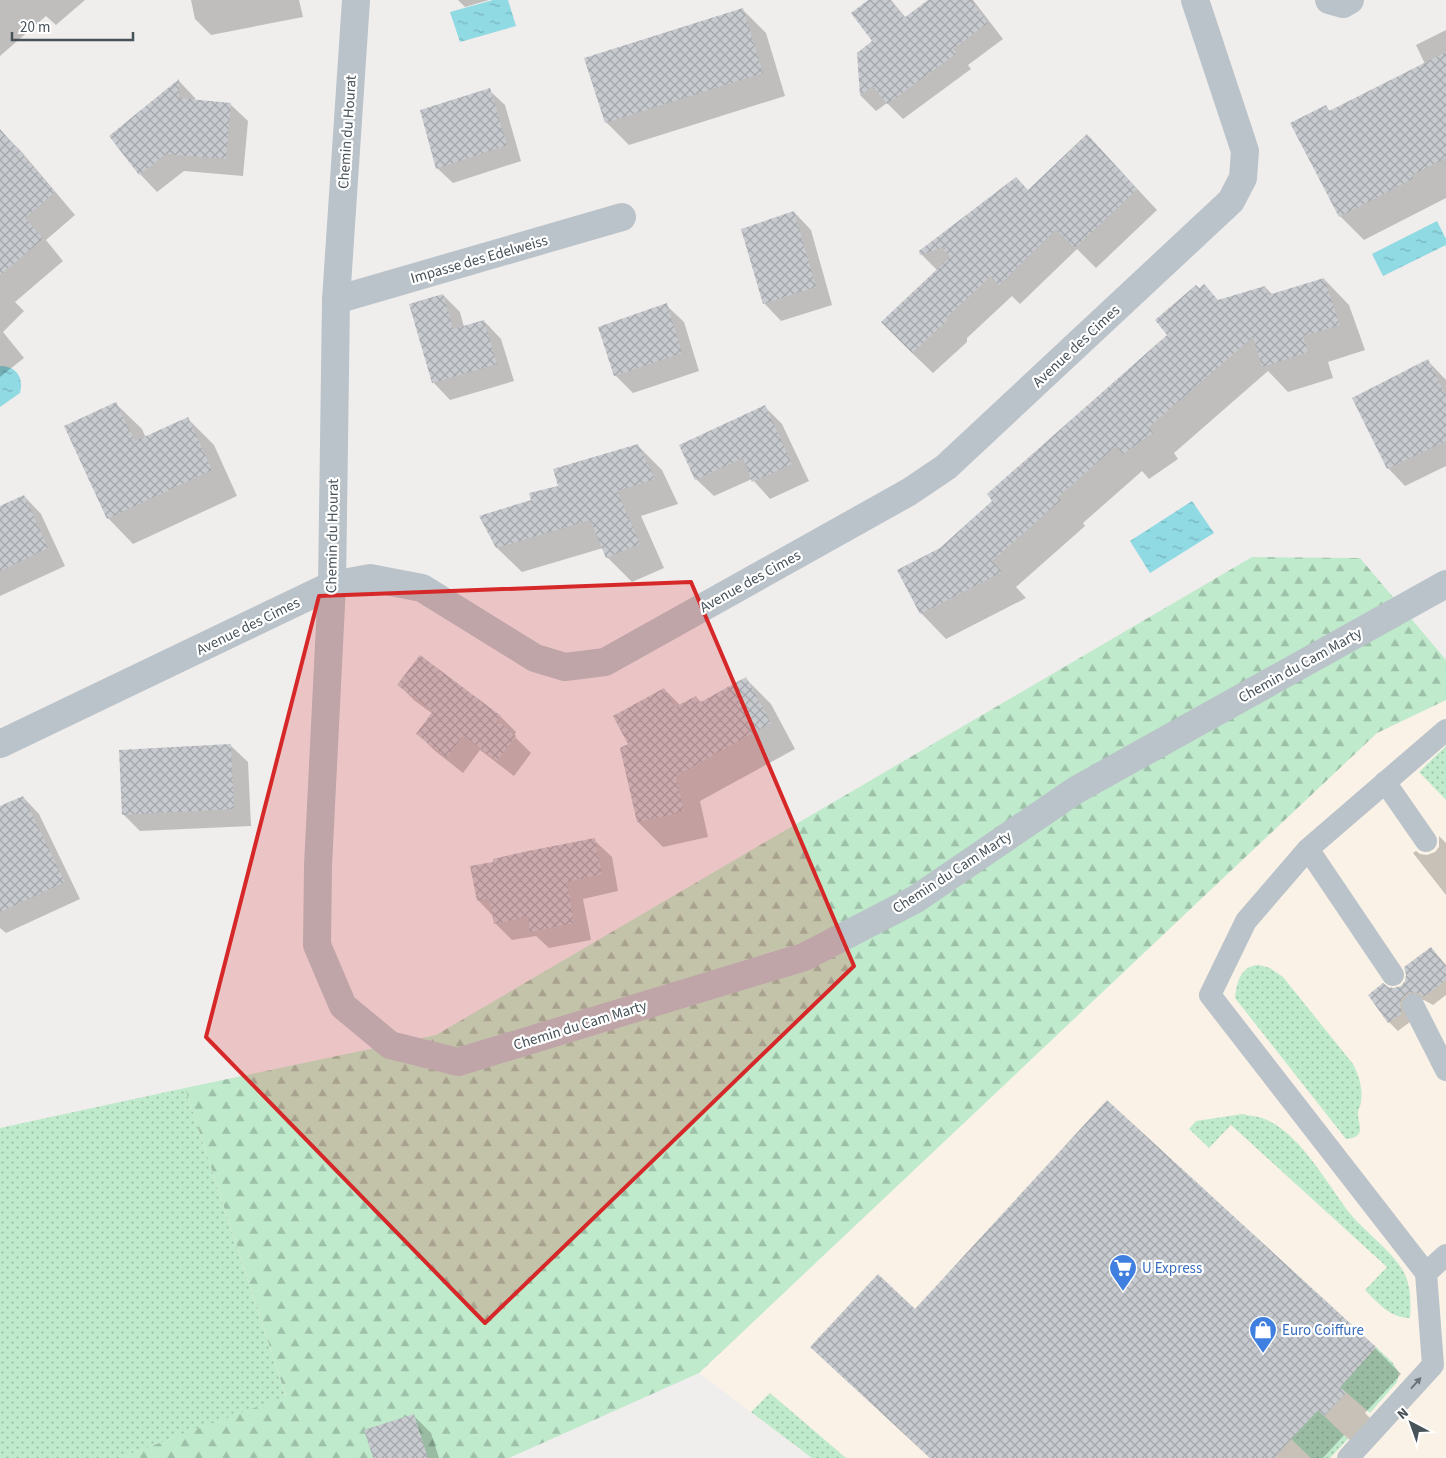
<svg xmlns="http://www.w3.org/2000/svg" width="1446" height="1458" font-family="'Source Sans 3',sans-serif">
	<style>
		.commercial { fill: #faf2e7 }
		.grass { fill: url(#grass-dots) }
		.forest { fill: url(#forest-firs) }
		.water { fill: url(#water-ripples) }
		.shadow { fill: #0003 }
		.building { fill: url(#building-cross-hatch) }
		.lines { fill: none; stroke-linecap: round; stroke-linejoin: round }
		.service { stroke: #bac3c9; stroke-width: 22 }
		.minor { stroke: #bac3c9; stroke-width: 28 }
		.tertiary { stroke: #bac3c9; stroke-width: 28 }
		.oneway { fill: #6a747b }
		.marked { fill: #d62828; fill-opacity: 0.2; stroke: #d62828; stroke-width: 4; stroke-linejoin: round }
		.labels { text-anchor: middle; stroke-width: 4.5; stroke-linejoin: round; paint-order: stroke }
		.street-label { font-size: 15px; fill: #475259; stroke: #fff }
		.shop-label { font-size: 15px; fill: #366cbe; stroke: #fff; text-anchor: start }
	</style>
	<defs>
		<pattern id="grass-dots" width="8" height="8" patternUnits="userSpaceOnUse" patternTransform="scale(1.25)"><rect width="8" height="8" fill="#bfeacb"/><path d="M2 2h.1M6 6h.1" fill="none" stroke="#9dc0a8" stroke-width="1.8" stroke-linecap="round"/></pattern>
		<pattern id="forest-firs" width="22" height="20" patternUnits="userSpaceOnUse" patternTransform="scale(1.25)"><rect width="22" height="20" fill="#bfeacb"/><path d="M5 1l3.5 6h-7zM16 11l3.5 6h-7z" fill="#9dc0a8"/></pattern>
		<pattern id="water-ripples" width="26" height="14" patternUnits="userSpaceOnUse" patternTransform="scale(1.25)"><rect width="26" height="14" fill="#90dae3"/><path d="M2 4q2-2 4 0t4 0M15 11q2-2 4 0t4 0" fill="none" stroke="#77b3bb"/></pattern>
		<pattern id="building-cross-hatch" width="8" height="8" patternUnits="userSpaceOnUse" patternTransform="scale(1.25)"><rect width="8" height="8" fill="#c7cbcf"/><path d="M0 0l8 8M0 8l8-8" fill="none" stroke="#a3a7ab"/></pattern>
	</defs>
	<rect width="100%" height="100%" fill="#f0eded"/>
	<path class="commercial" d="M 1446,700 L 1446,1458 L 812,1458 L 699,1373 L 1377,733 Z"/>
	<path class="grass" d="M 1446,746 L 1446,800 L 1419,772 Z
		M 1259,965 L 1270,968 L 1283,977 L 1353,1064 C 1359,1076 1363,1088 1361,1102 C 1361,1106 1358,1109 1358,1113 C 1358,1126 1367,1137 1346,1139 L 1235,998 C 1237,982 1240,966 1259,965 Z
		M 185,1088 L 286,1397 L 119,1458 L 0,1458 L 0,1128 Z
		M 1243,1114 C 1249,1116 1256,1116 1262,1118 C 1300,1131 1328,1186 1352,1216 C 1368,1234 1389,1249 1402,1269 C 1411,1283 1411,1302 1410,1318 C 1390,1318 1378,1303 1365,1290 L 1387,1267 L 1231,1125 L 1209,1148 L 1189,1129 L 1196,1121 Z
		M 1376,1347 L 1393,1363 L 1399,1373 L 1397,1382 L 1370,1413 L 1340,1387 Z
		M 770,1393 L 846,1458 L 812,1458 L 751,1412 Z
		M 1318,1410 L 1348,1439 L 1330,1458 L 1311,1458 L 1291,1439 Z"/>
	<path class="forest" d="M 1252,557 L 1360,558 L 1446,660 L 1446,700 L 1377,733 L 699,1373 L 509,1458 L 119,1458 L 286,1396 L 185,1088 L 436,1035 Z"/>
	<path class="water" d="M 493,0 L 508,0 L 516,26 L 460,42 L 450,12 Z
		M 1437,221 L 1446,239 L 1446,245 L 1383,276 L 1372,254 Z
		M 0,366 C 17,366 24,378 20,393 L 0,407 Z
		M 1192,501 L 1214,533 L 1150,573 L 1130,541 Z"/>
	<path class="shadow" d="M 0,0 L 85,0 L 56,25 L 46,16 L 0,56 Z
		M 191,0 L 299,0 L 303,17 L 211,35 L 195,19 Z
		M 458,0 L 489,0 L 465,7 Z
		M 870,0 L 891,0 L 906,18 L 930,0 L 973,0 L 1003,39 L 968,65 L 971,69 L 903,119 L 887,103 L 876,111 L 861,96 L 858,53 L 874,42 Z
		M 743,10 L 766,33 L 785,96 L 629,145 L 606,122 Z
		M 1446,30 L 1446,198 L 1364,240 L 1340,216 L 1325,106 L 1331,112 L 1425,64 L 1416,45 Z
		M 179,81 L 195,98 L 195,101 L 230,104 L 248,121 L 243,176 L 184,171 L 157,192 L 140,174 L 111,136 Z
		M 489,90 L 505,105 L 521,161 L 453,183 L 437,168 Z
		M 0,131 L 20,150 L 75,215 L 46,240 L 63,261 L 15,302 L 24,311 L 3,332 L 24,358 L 0,377 Z
		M 1087,135 L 1157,210 L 1096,268 L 1077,249 L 1020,304 L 1012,296 L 967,338 L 967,342 L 933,373 L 912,353 L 937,270 L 921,254 L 1028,191 Z
		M 794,212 L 811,230 L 832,305 L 781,321 L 764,303 Z
		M 1324,279 L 1349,305 L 1365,350 L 1328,362 L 1333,378 L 1288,392 L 1268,371 L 1174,453 L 1178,459 L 1149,479 L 1142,471 L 1083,523 L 1085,526 L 1016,587 L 1026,598 L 946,639 L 921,613 L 941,549 L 1219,301 L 1265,287 L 1273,295 Z
		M 443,295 L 460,312 L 464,327 L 484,321 L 501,339 L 514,381 L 450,400 L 433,382 Z
		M 666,305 L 684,322 L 699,371 L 633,393 L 615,375 Z
		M 1428,361 L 1446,380 L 1446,466 L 1405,486 L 1388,468 Z
		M 116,404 L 142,429 L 146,438 L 188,419 L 214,445 L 237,496 L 133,544 L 108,518 Z
		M 764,406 L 782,424 L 809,481 L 770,499 L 752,479 L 714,496 L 696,479 Z
		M 637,445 L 662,470 L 678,504 L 641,516 L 664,568 L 632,582 L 607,557 L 603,548 L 522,572 L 497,548 L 533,501 Z
		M 24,496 L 41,514 L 65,566 L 0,596 L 0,507 Z
		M 746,679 L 771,704 L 795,749 L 700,801 L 708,837 L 663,847 L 638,822 L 630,744 L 664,689 L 681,706 L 696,697 L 702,703 Z
		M 399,685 L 500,716 L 516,732 L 514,736 L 531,753 L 514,776 L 480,750 L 463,773 L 434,750 L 418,734 L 433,714 L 415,701 Z
		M 231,746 L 248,762 L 251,826 L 140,831 L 123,814 Z
		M 23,797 L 39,814 L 80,899 L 6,933 L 0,928 L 0,808 Z
		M 1439,836 L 1446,843 L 1446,895 L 1413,853 L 1416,851 L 1420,854 L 1427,855 L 1435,852 L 1439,847 Z
		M 594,840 L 612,857 L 618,891 L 583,899 L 591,940 L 549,948 L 536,936 L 512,940 L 495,923 L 493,916 L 478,900 Z
		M 1431,948 L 1446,965 L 1446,995 L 1433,1005 L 1424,1000 L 1415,1002 L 1410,1022 L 1398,1031 L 1389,1022 L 1369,995 L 1387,988 L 1394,989 L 1401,987 Z
		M 1107,1102 L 1375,1348 L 1401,1374 L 1365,1413 L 1371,1419 L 1351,1441 L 1344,1435 L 1323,1458 L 930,1458 L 812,1347 L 915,1311 Z
		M 414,1416 L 431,1433 L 439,1458 L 374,1458 Z"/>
	<path class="building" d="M 868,0 L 890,0 L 904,18 L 928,0 L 971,0 L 988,23 L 953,49 L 957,53 L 887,104 L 873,86 L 860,96 L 857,53 L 872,41 L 851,13 Z
		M 743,8 L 763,73 L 605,123 L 584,58 Z
		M 1446,52 L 1446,158 L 1412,175 L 1414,178 L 1339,217 L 1290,123 L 1326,105 L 1329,111 Z
		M 179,79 L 179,98 L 231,103 L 226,159 L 166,154 L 139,175 L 109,136 Z
		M 490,88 L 507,145 L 436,169 L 420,110 Z
		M 0,129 L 55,192 L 25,218 L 43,239 L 0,275 Z
		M 1087,134 L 1137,189 L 1075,248 L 1056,229 L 999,285 L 991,276 L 947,317 L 947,321 L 912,353 L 881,322 L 950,257 L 944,250 L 948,246 L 920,255 L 919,251 L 1016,177 L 1028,190 Z
		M 794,211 L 816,287 L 763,304 L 741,229 Z
		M 1324,278 L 1340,325 L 1303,336 L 1308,352 L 1262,367 L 1253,337 L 1149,427 L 1153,433 L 1123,454 L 1116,446 L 1058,497 L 1061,500 L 992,561 L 1002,572 L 920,614 L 897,570 L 940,548 L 992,501 L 987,494 L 1167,335 L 1155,320 L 1196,285 L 1199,288 L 1204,284 L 1218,300 L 1265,286 L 1268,295 Z
		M 443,294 L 453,329 L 484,320 L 497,364 L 432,383 L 409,304 Z
		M 667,303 L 682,353 L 614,376 L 598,327 Z
		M 1428,359 L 1446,396 L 1446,441 L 1387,469 L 1352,398 Z
		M 116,402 L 135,441 L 188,417 L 212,470 L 107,519 L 64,426 Z
		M 765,405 L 792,464 L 752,482 L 743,458 L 695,480 L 679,445 Z
		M 638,444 L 655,479 L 617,491 L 640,544 L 606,558 L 590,520 L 496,548 L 479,516 L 531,500 L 529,493 L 558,486 L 553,469 Z
		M 24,495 L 48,548 L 0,571 L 0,506 Z
		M 420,655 L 501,716 L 497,721 L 516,736 L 497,761 L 463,735 L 447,758 L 416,734 L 433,711 L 397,685 Z
		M 746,677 L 771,723 L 676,776 L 684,812 L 637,822 L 620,748 L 628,744 L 613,716 L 664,688 L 675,707 L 696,696 L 699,703 Z
		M 231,744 L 234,809 L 122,815 L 119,750 Z
		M 23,796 L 65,882 L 0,912 L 0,806 Z
		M 595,838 L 602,874 L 567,882 L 574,923 L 530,932 L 528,917 L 494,924 L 489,898 L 477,901 L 470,866 L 493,862 L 493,859 L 528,851 Z
		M 1431,947 L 1446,966 L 1446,980 L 1423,997 L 1420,994 L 1414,992 L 1407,994 L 1402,998 L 1400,1004 L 1402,1013 L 1388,1023 L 1368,995 L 1383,983 L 1388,987 L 1393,988 L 1401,986 L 1405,981 L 1406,975 L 1404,967 Z
		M 1107,1100 L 1376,1347 L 1340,1387 L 1346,1393 L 1324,1416 L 1318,1410 L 1274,1458 L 930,1458 L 810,1347 L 878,1274 L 915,1309 Z
		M 414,1414 L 428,1458 L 373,1458 L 364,1430 Z"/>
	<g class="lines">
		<path class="service" d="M 1446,730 L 1308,849 L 1246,921 L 1210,995 L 1426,1273 L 1446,1255
			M 1385,782 L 1426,841
			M 1308,849 L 1393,975
			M 1413,1005 L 1446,1070
			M 1348,1458 L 1433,1365 L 1426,1273"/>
		<path class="minor" d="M 1329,0 L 1343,4 L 1350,0
			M 336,300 L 622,217
			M 0,744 L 332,585 L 370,578 L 422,588 L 535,658 L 565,667 L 605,662 L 909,492 L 946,467 L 1231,201 L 1243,178 L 1245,151 L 1195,0"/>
		<path class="tertiary" d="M 356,0 L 336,300 L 332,585 L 318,866 L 317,945 L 343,1006 L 390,1045 L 458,1062 L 804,957 L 916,899 L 1076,790 L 1446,584"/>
	</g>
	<defs><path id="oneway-solid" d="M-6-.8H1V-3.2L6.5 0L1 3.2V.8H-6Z" transform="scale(1.25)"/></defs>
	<use class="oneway" href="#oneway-solid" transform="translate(1416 1383) rotate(-48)"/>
	<path class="marked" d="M 691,582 L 854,966 L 485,1323 L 206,1037 L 319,596 Z"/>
	<defs>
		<symbol id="supermarket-pin" viewBox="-11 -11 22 30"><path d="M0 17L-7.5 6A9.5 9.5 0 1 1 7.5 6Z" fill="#3f7fe0" stroke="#fff"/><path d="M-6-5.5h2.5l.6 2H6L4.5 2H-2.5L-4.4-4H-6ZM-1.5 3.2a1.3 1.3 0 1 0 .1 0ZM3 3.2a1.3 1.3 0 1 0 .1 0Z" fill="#fff"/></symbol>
		<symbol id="shop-pin" viewBox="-11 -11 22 30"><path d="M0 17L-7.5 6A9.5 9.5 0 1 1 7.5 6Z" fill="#3f7fe0" stroke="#fff"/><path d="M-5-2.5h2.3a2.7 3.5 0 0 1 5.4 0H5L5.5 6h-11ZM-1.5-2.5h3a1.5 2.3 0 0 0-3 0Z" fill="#fff"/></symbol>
	</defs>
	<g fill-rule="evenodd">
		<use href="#supermarket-pin" x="1107" y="1252" width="32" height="43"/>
		<use href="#shop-pin" x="1247" y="1314" width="32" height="43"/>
	</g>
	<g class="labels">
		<g class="street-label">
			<text transform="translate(347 132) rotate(-86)" y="5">Chemin du Hourat</text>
			<text transform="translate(479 259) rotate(-16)" y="5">Impasse des Edelweiss</text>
			<text transform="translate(1076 346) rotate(-43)" y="5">Avenue des Cimes</text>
			<text transform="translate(332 536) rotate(-89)" y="5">Chemin du Hourat</text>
			<text transform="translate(750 581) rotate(-29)" y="5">Avenue des Cimes</text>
			<text transform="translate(248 626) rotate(-26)" y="5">Avenue des Cimes</text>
			<text transform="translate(1300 665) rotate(-29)" y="5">Chemin du Cam Marty</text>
			<text transform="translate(952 872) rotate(-33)" y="5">Chemin du Cam Marty</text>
			<text transform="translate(580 1025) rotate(-17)" y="5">Chemin du Cam Marty</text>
		</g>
		<g class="shop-label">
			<text x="1142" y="1273">U Express</text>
			<text x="1282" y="1335">Euro Coiffure</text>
		</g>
	</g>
	<g transform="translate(1411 1423) rotate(319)" stroke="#ffffff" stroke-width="4" paint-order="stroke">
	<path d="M0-4L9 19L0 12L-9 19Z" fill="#475259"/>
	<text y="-8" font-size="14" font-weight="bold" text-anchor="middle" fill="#475259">N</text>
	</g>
	<path d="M12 32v8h121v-8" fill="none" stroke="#475259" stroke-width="2.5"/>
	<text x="20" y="32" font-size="15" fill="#475259" stroke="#ffffff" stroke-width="4" paint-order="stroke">20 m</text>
</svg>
